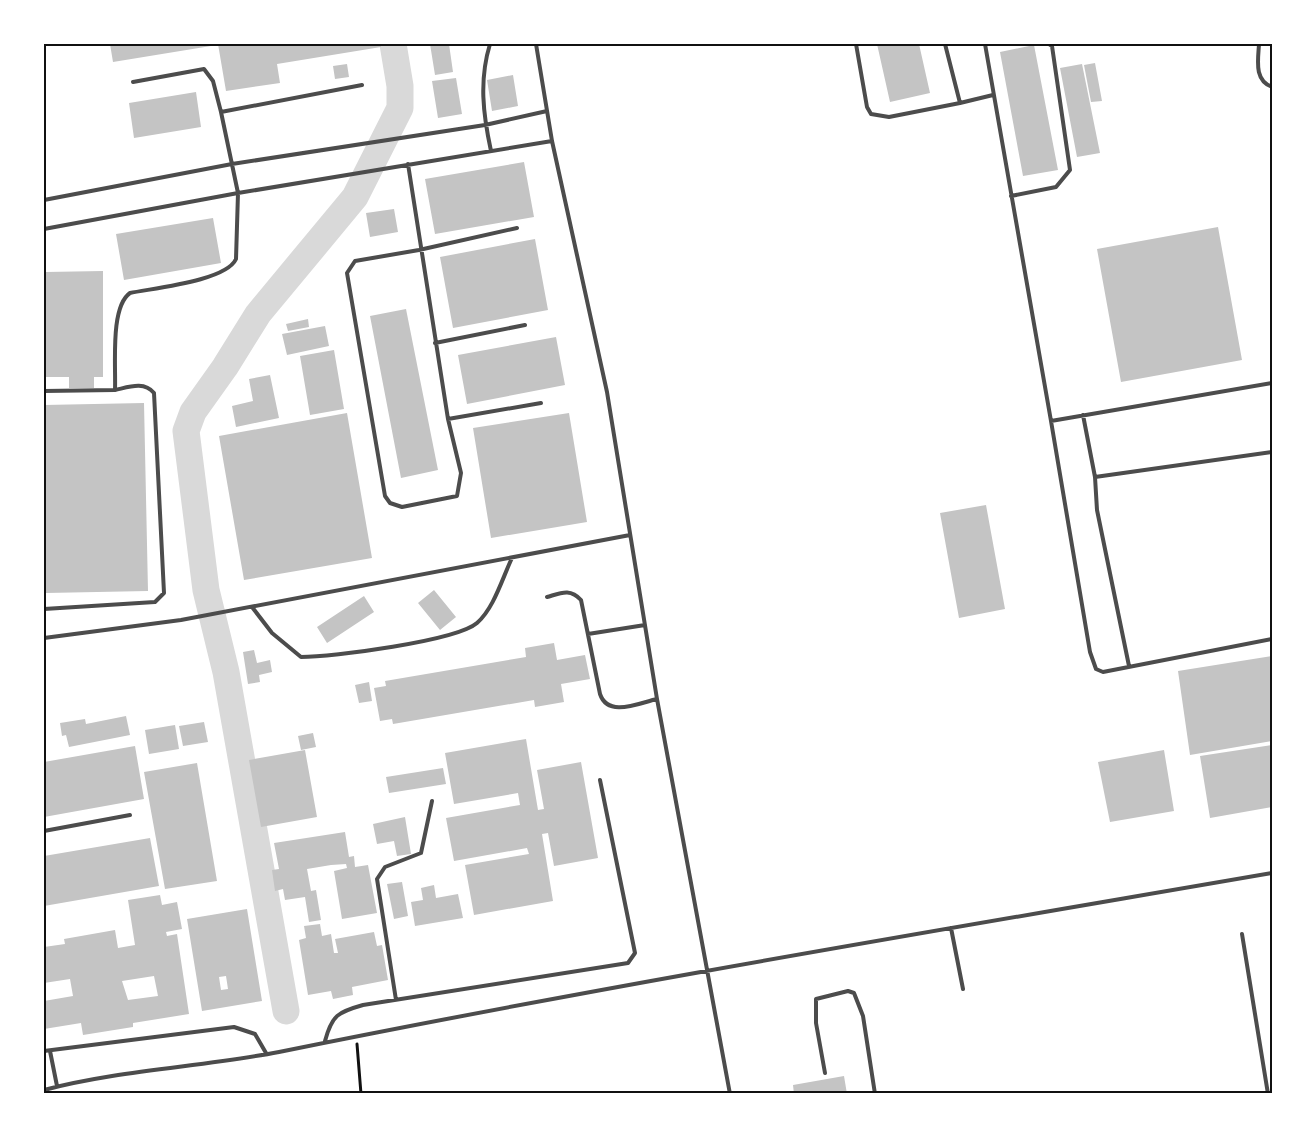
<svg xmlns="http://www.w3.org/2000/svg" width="1316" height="1137" font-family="'Asap Condensed',sans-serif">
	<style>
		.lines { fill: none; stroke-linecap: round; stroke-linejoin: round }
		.river { stroke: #d9d9d9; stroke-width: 27 }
		.building { fill: #c4c4c4; fill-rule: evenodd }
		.path { stroke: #111; stroke-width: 3 }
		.service { stroke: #4c4c4c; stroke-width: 4 }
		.neatline { fill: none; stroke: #111; stroke-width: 2 }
	</style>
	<rect width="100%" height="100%" fill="#fff"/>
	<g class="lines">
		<path class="river" d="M 286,1011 L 226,672 L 206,590 L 186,431 L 193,412 L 225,367 L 258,314 L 355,197 L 400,108 L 400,86 L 393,44"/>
	</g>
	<path class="building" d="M 110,44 L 217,44 L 217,45 L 113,62 Z
		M 218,44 L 381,44 L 381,47 L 277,64 L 280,83 L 226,91 Z
		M 430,44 L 449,44 L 453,72 L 435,75 Z
		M 877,44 L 919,44 L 930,93 L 890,102 Z
		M 1034,45 L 1058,170 L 1023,176 L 1000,52 Z
		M 1095,63 L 1102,101 L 1091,102 L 1084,65 Z
		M 347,64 L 349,77 L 335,79 L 333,66 Z
		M 1082,64 L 1100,153 L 1077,157 L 1060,68 Z
		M 513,75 L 518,106 L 492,111 L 487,80 Z
		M 456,78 L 462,114 L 438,118 L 432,81 Z
		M 196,92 L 201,127 L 134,138 L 129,103 Z
		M 524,162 L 534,217 L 435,234 L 425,179 Z
		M 394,209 L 398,232 L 370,237 L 366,213 Z
		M 213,218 L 221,263 L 124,280 L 116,234 Z
		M 1218,227 L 1242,360 L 1121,382 L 1097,249 Z
		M 535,239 L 548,310 L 453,328 L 440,257 Z
		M 103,271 L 103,377 L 94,377 L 94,388 L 69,388 L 69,377 L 46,377 L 46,272 Z
		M 406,309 L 438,470 L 401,478 L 370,316 Z
		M 308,319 L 309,327 L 288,331 L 286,324 Z
		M 325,326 L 329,346 L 287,355 L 282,334 Z
		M 556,337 L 565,385 L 467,404 L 458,355 Z
		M 334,350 L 344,409 L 310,415 L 300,356 Z
		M 270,375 L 279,418 L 236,427 L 232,406 L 253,401 L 249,379 Z
		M 144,403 L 148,591 L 46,593 L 44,405 Z
		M 347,413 L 372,558 L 244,580 L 219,436 Z
		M 569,413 L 587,522 L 491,538 L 473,428 Z
		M 986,505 L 1005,609 L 959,618 L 940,513 Z
		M 434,590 L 456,617 L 440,630 L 418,603 Z
		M 364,596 L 374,612 L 327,643 L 317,627 Z
		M 554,643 L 557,660 L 585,655 L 590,679 L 561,684 L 564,702 L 535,707 L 534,700 L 393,724 L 392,719 L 380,721 L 374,688 L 386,686 L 385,681 L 526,657 L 525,648 Z
		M 254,650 L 257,663 L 270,660 L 272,672 L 259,675 L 260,682 L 248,684 L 243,652 Z
		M 1272,656 L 1272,741 L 1190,755 L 1178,671 Z
		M 369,682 L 372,701 L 359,703 L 355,685 Z
		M 126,716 L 130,735 L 69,747 L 66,735 L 62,736 L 60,723 L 85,719 L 86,724 Z
		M 204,722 L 208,742 L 183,746 L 179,726 Z
		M 175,725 L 179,749 L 149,754 L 145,730 Z
		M 313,733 L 316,747 L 301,750 L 298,736 Z
		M 526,739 L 538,810 L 544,809 L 537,770 L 581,762 L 598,858 L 554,866 L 548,833 L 542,834 L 553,901 L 474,915 L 465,865 L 529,854 L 527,848 L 454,861 L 446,818 L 520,805 L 518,793 L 454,804 L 445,753 Z
		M 1272,745 L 1272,807 L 1210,818 L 1200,756 Z
		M 135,746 L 144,799 L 44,817 L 44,762 Z
		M 305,750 L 317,817 L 261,827 L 249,760 Z
		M 1164,750 L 1174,811 L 1110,822 L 1098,762 Z
		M 197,763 L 217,881 L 165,889 L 144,772 Z
		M 443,768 L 446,784 L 389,793 L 386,777 Z
		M 405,817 L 411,854 L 397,856 L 394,841 L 377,844 L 373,824 Z
		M 345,832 L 349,857 L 354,856 L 355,867 L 368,865 L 377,913 L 342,919 L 334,871 L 347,868 L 346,864 L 331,865 L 307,869 L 311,891 L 316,890 L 321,920 L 309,922 L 305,897 L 285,900 L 283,889 L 275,891 L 272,870 L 279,869 L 274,843 Z
		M 150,838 L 159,886 L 44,906 L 44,856 Z
		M 402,882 L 408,916 L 394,919 L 387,884 Z
		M 434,885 L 436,898 L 458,894 L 463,918 L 415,926 L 411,902 L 423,900 L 421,888 Z
		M 160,895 L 162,905 L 177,902 L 182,929 L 166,932 L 167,936 L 177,934 L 189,1014 L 133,1023 L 133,1027 L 83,1035 L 81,1023 L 44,1029 L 44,1001 L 73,996 L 70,979 L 44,983 L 44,947 L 65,944 L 64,939 L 115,930 L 118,948 L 135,945 L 128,900 ZM 154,976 L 158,996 L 128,1000 L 122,981 Z
		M 247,909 L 262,1001 L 202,1011 L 187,919 ZM 226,976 L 228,989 L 221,990 L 219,977 Z
		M 320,924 L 322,936 L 331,934 L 334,953 L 338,953 L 335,939 L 374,932 L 377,946 L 382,945 L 388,980 L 352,987 L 353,995 L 333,999 L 331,991 L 308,995 L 299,940 L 306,938 L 304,926 Z
		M 844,1076 L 847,1094 L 794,1094 L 793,1085 Z"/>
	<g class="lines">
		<path class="path" d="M 357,1044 L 361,1094"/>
		<path class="service" d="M 490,44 C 479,80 483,114 491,151
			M 536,44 L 552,141 L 607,392 L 657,699 L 730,1094
			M 856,44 L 867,107 L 871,114 L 889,117 L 960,103 L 945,44
			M 985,44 L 1051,421
			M 1259,44 C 1258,61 1254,80 1272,87
			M 133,82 L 204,69 L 213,81 L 221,112
			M 960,103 L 993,95
			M 408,164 L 448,419
			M 1011,196 L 1056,187 L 1070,170 L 1052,46 L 1049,44
			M 44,200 L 232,164 L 485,125 L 547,111
			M 517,228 L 419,250 L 355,261 L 347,273 L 385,496 L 390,503 L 402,507 L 457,496 L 461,473 L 448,419 L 541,403
			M 44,229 L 238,193 L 552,141
			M 435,343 L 525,325
			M 1272,383 L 1051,421 L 1090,652 L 1096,669 L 1103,672 L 1272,639
			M 44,391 L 115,390 C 116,365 110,307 130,293 C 154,288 226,281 236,259 L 238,193 L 221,112 L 362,85
			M 1083,415 L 1095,477
			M 547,597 C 561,593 570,588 581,600 L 600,694 C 608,718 639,703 657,699
			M 252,607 L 272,633 L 301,657 C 332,657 456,641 477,623 C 494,608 502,579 512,558
			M 44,609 L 155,602 L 164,593 L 154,393 C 144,381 129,387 115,390
			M 588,634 L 645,625
			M 44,638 L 181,620 L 630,535
			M 1129,666 L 1097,510 L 1095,477 L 1272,452
			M 44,831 L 130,815
			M 951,928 L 963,989
			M 1242,934 L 1268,1094
			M 396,1000 L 377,879 L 385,867 L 421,853 L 432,801
			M 325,1041 C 332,1015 338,1012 363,1005 L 628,963 L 635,953 L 600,780
			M 44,1051 L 234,1027 L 255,1034 L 266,1053
			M 50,1051 L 57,1086
			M 825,1073 L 816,1023 L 816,999 L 848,991 L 854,993 L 863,1016 L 875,1094
			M 44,1090 C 120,1070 201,1067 279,1052 C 609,985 941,930 1272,873"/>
	</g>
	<rect width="1316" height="1137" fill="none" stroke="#ffffff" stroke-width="90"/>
	<rect x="45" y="45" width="1226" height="1047" class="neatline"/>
</svg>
